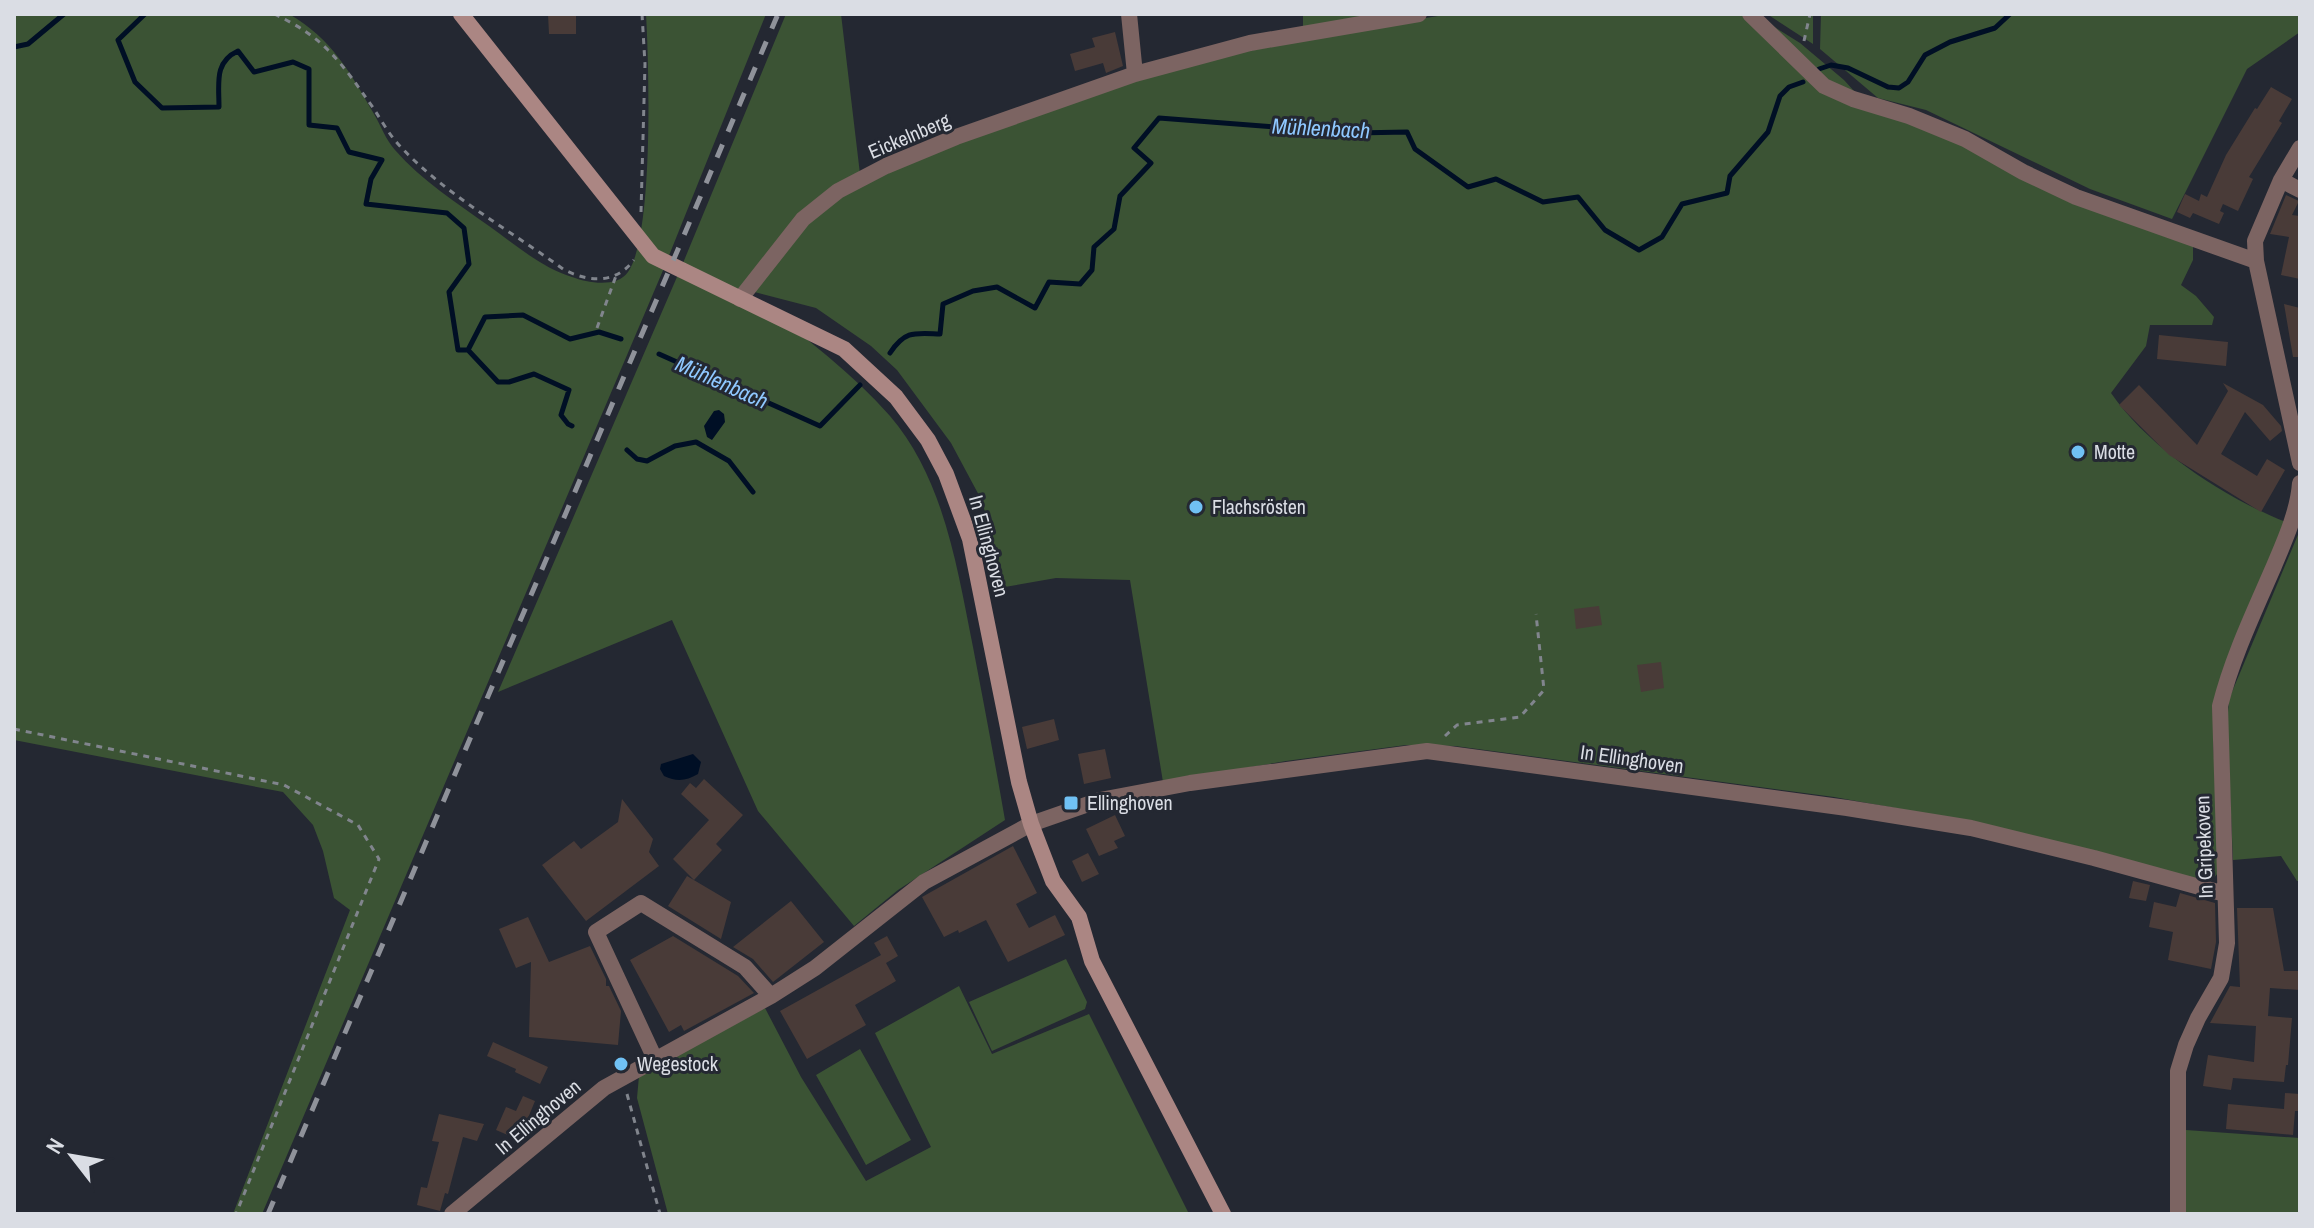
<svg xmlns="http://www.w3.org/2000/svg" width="2314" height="1228" font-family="'Archivo Narrow',sans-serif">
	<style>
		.green { fill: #3b5334 }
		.water { fill: #000f25 }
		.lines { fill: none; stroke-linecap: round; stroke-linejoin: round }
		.stream { stroke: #000f25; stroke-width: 5 }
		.building { fill: #493b38 }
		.path { stroke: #81858d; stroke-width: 3; stroke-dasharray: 6 6; stroke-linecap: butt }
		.street { stroke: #7c6462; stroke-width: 16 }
		.secondary { stroke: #ab8683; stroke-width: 16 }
		.rail { stroke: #8f929a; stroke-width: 5; stroke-dasharray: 14 14; stroke-linecap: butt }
		.poi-dot { fill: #70c1f4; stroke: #242832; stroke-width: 3 }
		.labels { text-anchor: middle; stroke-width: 6; stroke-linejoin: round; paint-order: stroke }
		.street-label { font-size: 20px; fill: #dadde4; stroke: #242832 }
		.poi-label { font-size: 20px; fill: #dadde4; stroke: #242832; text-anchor: start }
		.water-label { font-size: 22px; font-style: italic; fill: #8fc8ff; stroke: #242832 }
	</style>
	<rect width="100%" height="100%" fill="#242832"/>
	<path class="green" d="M 14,14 L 289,14 C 332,39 350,72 374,114 C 381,126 386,140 395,150 C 422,181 457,203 489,226 C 514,244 542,268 572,277 C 588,283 617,288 628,272 C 654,235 649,63 646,14 L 766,14 L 664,268 L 262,1214 L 233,1214 L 350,910 L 334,898 L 323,851 L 313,825 L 283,792 L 14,740 Z
		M 786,14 L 841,14 L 860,174 L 1100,89 L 1244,52 L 1336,33 L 1450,14 L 1754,14 L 1800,43 L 1844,80 L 1864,102 L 2090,198 L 2193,237 L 2193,260 L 2181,285 L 2196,296 L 2214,317 L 2212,325 L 2150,325 L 2146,346 L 2111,393 C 2149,448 2224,498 2286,522 L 2216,697 L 2213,735 L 2219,872 L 2211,881 L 2202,882 L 1950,818 L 1834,797 L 1455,746 L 1406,745 L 1286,761 L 1163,782 L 1130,580 L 1056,578 L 993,589 L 992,534 L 981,499 L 951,443 L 897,370 L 871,346 L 816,308 L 743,289 C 793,329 847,367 890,416 C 944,479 957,567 973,647 C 984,705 995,762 1005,820 L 898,890 L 854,926 L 758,811 L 672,620 L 498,692 L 683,263 Z
		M 1303,14 L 1392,14 L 1303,28 Z
		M 1767,14 L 1813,14 L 1813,44 Z
		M 1821,14 L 2300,14 L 2300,32 L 2247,69 L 2172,219 L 2090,189 L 1926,110 L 1878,98 L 1820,49 Z
		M 2300,530 L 2300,881 L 2297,881 L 2281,856 L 2233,860 L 2227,724 L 2229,699 Z
		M 1066,959 L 1087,1002 L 1085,1009 L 992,1051 L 969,1002 Z
		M 959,986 L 992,1054 L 1089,1014 L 1189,1214 L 668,1214 L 637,1098 L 639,1076 L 765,1008 L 801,1077 L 866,1181 L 931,1147 L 875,1033 Z
		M 860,1049 L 911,1140 L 866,1165 L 816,1075 Z
		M 2186,1130 L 2300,1138 L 2300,1214 L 2186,1214 Z"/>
	<path class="water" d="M 719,410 L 724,414 L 725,422 L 712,440 L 707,437 L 704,426 L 714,411 Z
		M 693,754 L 701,762 L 698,774 C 686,781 677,782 664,776 L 660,769 L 661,764 Z"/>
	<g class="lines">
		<path class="stream" d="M 145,14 L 118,40 L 135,82 L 162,108 L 219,107 C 219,83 214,62 238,51 L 254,72 L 293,62 L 309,69 L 309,125 L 337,128 L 349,152 L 382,160 L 371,179 L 366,204 L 447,213 L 464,228 L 469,264 L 449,292 L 458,350 L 468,350 L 485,317 L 523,315 L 570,339 L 599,332 L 621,339
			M 14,47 L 28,44 L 64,14
			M 1819,69 L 1831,65 L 1848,68 L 1888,87 L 1899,88 L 1908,82 L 1925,55 L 1950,42 L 1995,28 L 2010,14
			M 468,350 L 498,382 L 509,382 L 534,374 L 569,390 L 561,415 L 568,424 L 572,426
			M 890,353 C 905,330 915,333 940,334 L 943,304 L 973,291 L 997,287 L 1035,308 L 1049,282 L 1080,284 L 1092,270 L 1094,247 L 1114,229 L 1120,196 L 1151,163 L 1134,148 L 1159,118 L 1355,133 L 1407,132 L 1415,149 L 1468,187 L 1496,179 L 1543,202 L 1578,197 L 1605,230 L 1639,250 L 1662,237 L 1682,204 L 1727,193 L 1730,176 L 1768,132 L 1780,96 L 1789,87 L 1803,82
			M 659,354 L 820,426 L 860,385
			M 627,450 L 637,459 L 647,461 L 675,446 L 696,442 L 729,461 L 753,492"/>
	</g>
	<path class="building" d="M 548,14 L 576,14 L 576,34 L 549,34 Z
		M 1115,32 L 1123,66 L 1106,73 L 1103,63 L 1075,71 L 1070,54 L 1095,47 L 1092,38 Z
		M 2271,87 L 2292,99 L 2279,121 L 2282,123 L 2249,177 L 2253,179 L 2238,211 L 2223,204 L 2220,211 L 2224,213 L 2219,224 L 2193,213 L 2190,218 L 2177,212 L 2185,194 L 2199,201 L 2201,194 L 2207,197 L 2226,155 L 2255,108 L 2257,109 Z
		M 2286,195 L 2299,201 L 2292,215 L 2300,216 L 2300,279 L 2281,275 L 2289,237 L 2270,234 Z
		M 2284,304 L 2300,308 L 2300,357 L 2293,357 Z
		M 2159,335 L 2228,342 L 2226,366 L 2157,359 Z
		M 2223,383 L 2263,405 L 2281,426 L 2282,431 L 2270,441 L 2245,412 L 2221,454 L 2257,476 L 2267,459 L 2285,470 L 2261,512 L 2169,455 L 2119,405 L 2139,385 L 2197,445 L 2228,391 Z
		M 1599,606 L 1602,625 L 1576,629 L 1574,609 Z
		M 1661,662 L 1664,688 L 1641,692 L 1637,665 Z
		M 1054,719 L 1059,740 L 1027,749 L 1022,727 Z
		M 1105,749 L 1111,778 L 1084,784 L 1078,754 Z
		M 704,779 L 743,815 L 716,844 L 722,850 L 694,880 L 673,859 L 709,820 L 681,794 L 690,783 L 696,788 Z
		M 622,799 L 653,839 L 649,852 L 659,866 L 586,921 L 542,865 L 574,841 L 581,849 L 618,822 Z
		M 1115,815 L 1125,836 L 1114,841 L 1118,848 L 1099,856 L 1086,829 Z
		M 1013,846 L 1037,893 L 1016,904 L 1029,928 L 1055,915 L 1065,935 L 1008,962 L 986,920 L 959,933 L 958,930 L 944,937 L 922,897 Z
		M 1088,853 L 1099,874 L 1082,882 L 1072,861 Z
		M 687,876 L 731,902 L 721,939 L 668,906 Z
		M 2133,881 L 2150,885 L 2146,901 L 2129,898 Z
		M 2180,893 L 2215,903 L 2216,942 L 2211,969 L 2168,960 L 2173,932 L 2149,927 L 2154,902 L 2176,907 Z
		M 791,901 L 824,942 L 773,982 L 753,959 L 733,947 Z
		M 2237,908 L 2273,908 L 2284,971 L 2300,971 L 2300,990 L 2270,988 L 2268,1016 L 2292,1018 L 2288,1065 L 2286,1065 L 2284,1082 L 2233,1078 L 2231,1090 L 2203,1086 L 2208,1055 L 2254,1062 L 2256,1026 L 2210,1023 L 2230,986 L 2240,987 Z
		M 528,917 L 549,962 L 590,946 L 606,979 L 606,986 L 609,986 L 621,1011 L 618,1045 L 529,1037 L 531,962 L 516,968 L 499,929 Z
		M 673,936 L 738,976 L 754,993 L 684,1031 L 681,1025 L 669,1032 L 630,960 Z
		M 887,936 L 898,956 L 886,963 L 896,981 L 855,1005 L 866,1025 L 807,1059 L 780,1011 L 881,955 L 874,943 Z
		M 493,1042 L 548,1067 L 540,1084 L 515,1072 L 516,1069 L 487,1056 Z
		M 2285,1093 L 2300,1094 L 2300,1111 L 2295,1111 L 2293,1135 L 2226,1129 L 2228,1104 L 2284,1109 Z
		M 523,1096 L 535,1101 L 519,1140 L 496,1130 L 506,1107 L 516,1111 Z
		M 439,1114 L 484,1124 L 477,1141 L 463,1137 L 448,1194 L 445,1193 L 440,1211 L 417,1205 L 421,1187 L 427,1188 L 439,1142 L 432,1141 Z"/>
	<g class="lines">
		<path class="path" d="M 274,14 C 326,38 342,64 374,109 C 381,120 389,134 398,144 C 444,194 508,229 563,269 C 587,282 615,285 634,260
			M 1804,41 L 1810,14
			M 641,212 L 645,64 L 642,14
			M 597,328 L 617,273
			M 14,729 L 284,785 L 358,825 L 379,859 L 236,1214
			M 1445,736 L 1457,725 L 1520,717 L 1544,690 L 1536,614
			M 627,1094 L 660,1214"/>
		<path class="street" d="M 1129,14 L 1135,74
			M 1750,14 L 1824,86 L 1853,99 L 1909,116 L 1965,139 L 2023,172 L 2076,197 L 2256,261
			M 2300,148 L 2281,180 L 2255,241 L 2256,261 L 2300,463
			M 2281,180 L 2300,190
			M 740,299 L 803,219 L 838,191 L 886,166 L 956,137 L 1135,74 L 1250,43 L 1419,14
			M 655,1059 L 596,932 L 641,903 L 745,967 L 771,996
			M 452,1214 L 604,1088 L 771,996 L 815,968 L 924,882 L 1031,824 L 1100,800 L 1190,783 L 1427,751 L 1847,808 L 1971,828 L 2094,858 L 2225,894
			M 2178,1214 L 2178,1071 L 2186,1045 L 2198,1018 L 2221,978 L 2227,943 L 2220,706 C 2232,658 2254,612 2274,566 C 2285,540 2298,511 2300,483"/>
		<path class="secondary" d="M 461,14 L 653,256 L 844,349 L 896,397 L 928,440 L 946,474 L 970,539 L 1019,782 L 1031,824 L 1053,881 L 1079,917 L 1092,961 L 1223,1214"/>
		<path class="rail" d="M 268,1214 L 778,14"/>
	</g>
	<g class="poi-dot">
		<circle cx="2078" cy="452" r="8"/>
		<circle cx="1196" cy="507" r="8"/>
		<rect x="1063" y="795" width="16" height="16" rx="4"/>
		<circle cx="621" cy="1064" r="8"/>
	</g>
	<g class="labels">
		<g class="street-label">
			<text transform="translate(909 136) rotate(-23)" y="7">Eickelnberg</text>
			<text transform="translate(989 546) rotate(75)" y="7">In Ellinghoven</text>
			<text transform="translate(1632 759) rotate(8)" y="7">In Ellinghoven</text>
			<text transform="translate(2204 847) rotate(-92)" y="7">In Gripekoven</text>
			<text transform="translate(538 1117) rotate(-40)" y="7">In Ellinghoven</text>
		</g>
		<g class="poi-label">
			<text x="2094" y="459">Motte</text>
			<text x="1212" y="514">Flachsrösten</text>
			<text x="1087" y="810">Ellinghoven</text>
			<text x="637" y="1071">Wegestock</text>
		</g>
		<g class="water-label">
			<text transform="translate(1321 128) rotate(3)" y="8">Mühlenbach</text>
			<text transform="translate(722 382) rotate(24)" y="8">Mühlenbach</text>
		</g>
	</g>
	<rect width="2314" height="1228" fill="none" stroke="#dadde4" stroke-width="32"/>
	<g transform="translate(72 1156) rotate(301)" stroke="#242832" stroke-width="6" paint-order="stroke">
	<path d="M0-6L14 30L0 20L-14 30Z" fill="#dadde4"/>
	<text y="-12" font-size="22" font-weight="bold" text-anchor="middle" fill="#dadde4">N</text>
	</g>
</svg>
